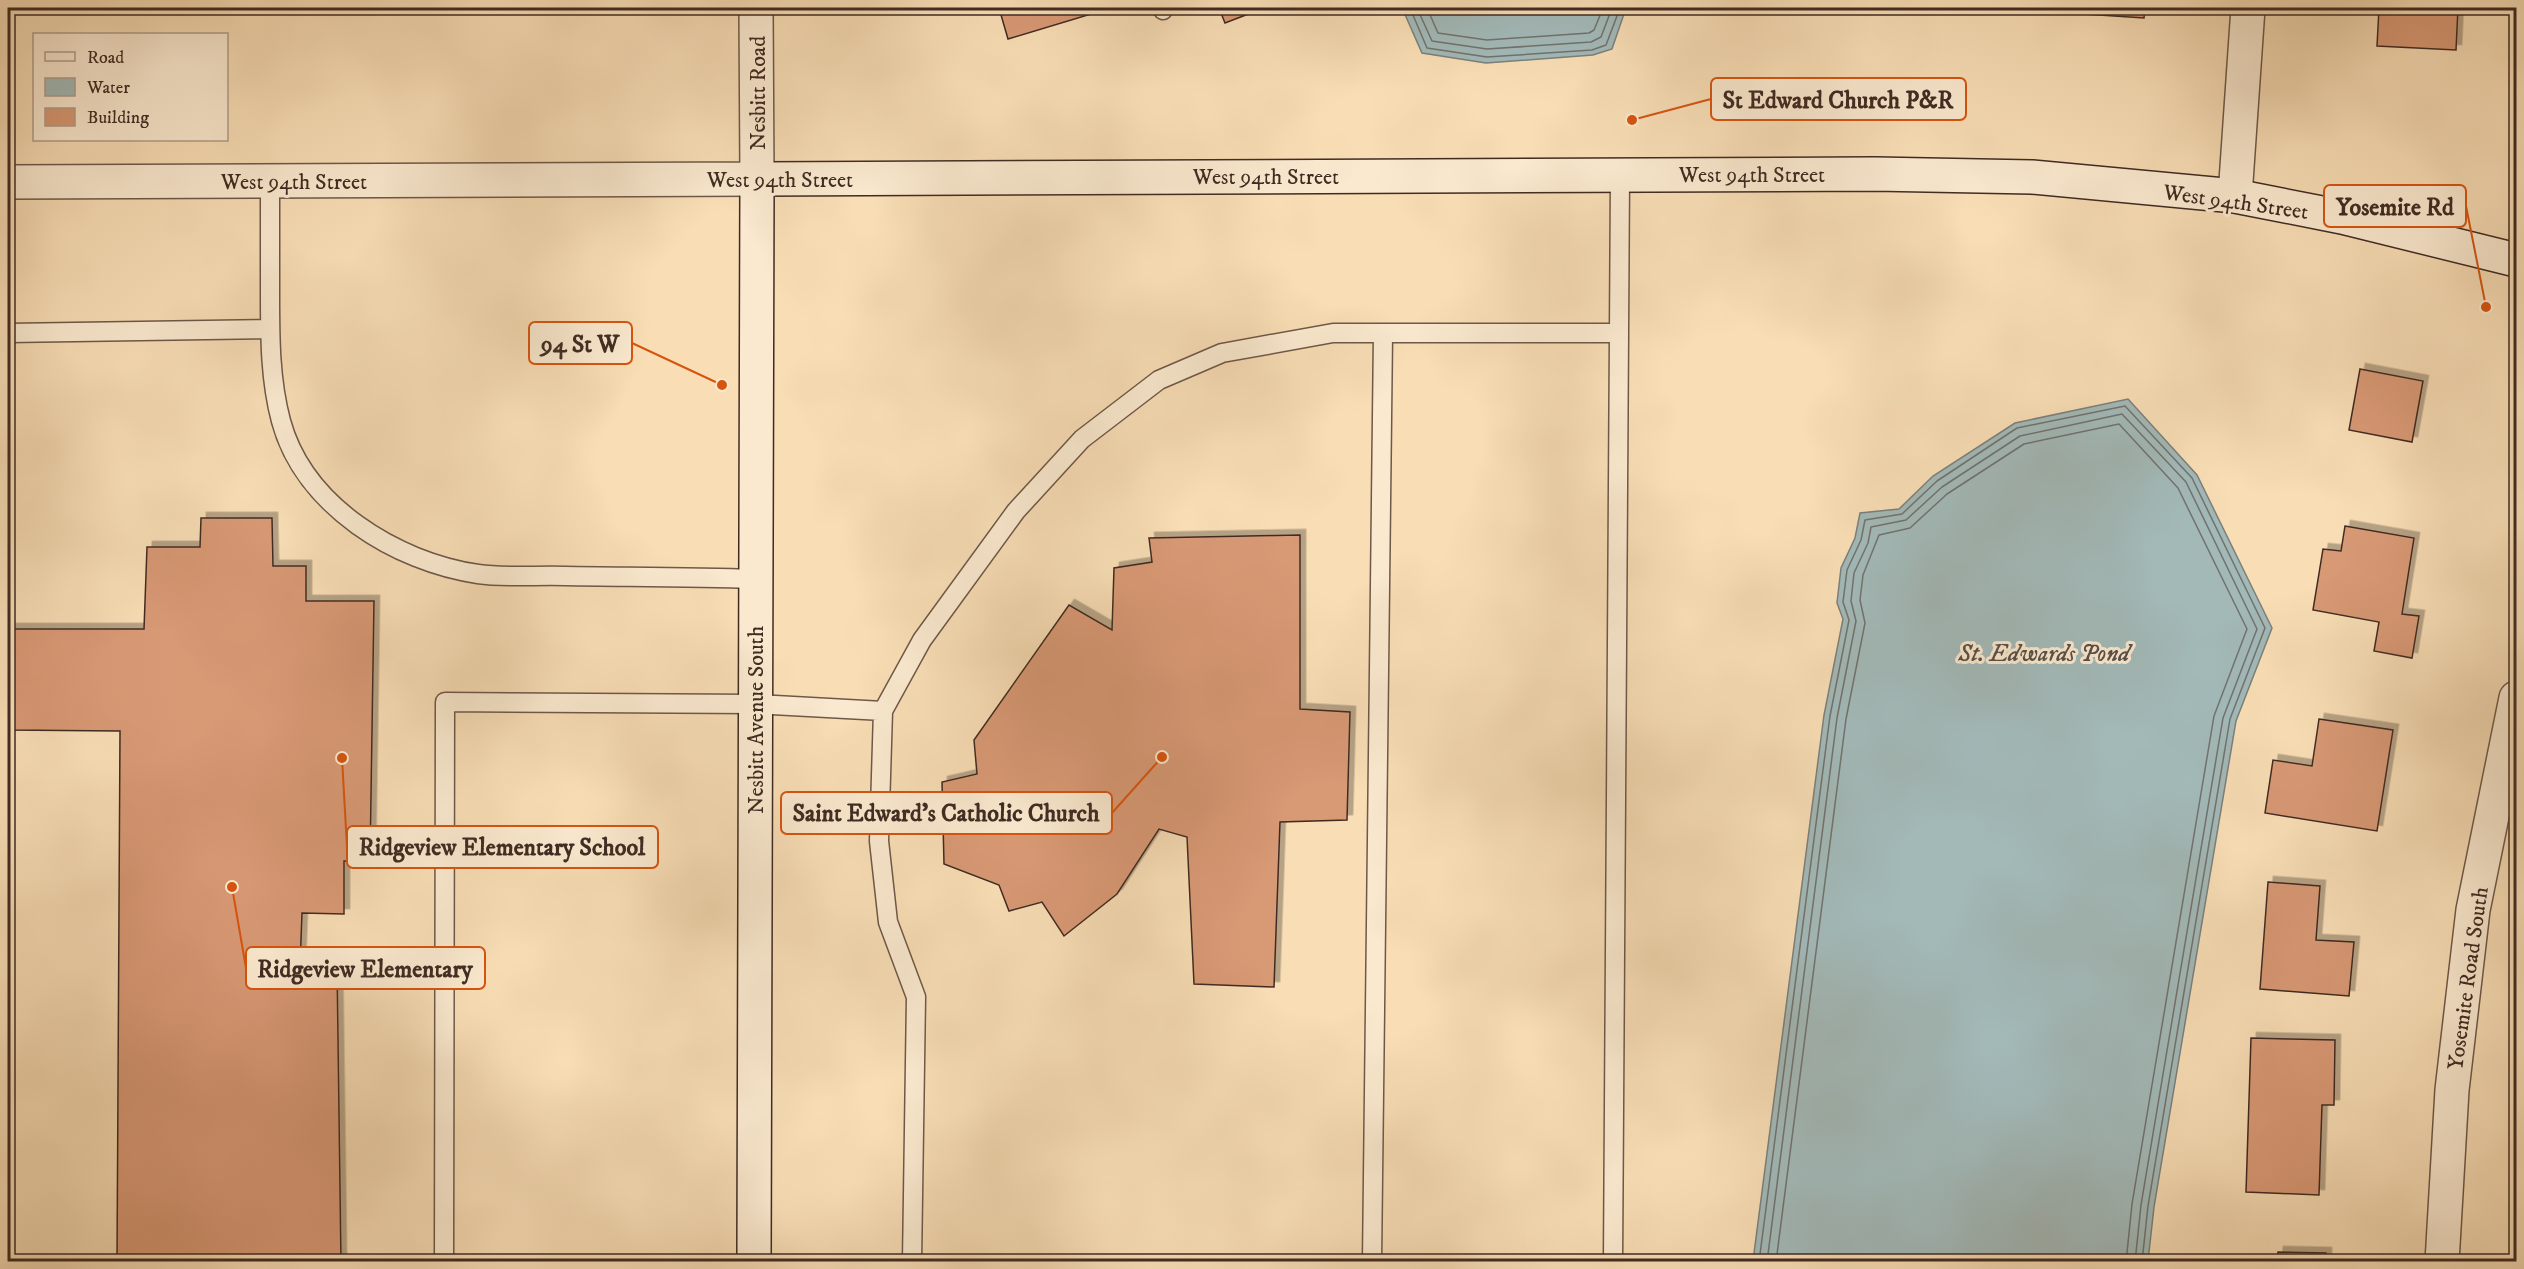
<svg xmlns="http://www.w3.org/2000/svg" width="2524" height="1269" font-family="'IM FELL DW Pica',serif">
	<style>
		.water { fill: #a2b9b8; stroke: #7b807c; stroke-width: 1.5 }
		.lines { fill: none; stroke-linecap: round; stroke-linejoin: round }
		.shore { stroke: #71726e; stroke-width: 1.5 }
		.building { fill: #d89974; stroke: #402b23; stroke-width: 1.5; filter: url(#shadow) }
		.lane-casing { stroke: #6e5848; stroke-width: 21 }
		.street-casing { stroke: #6e5848; stroke-width: 36 }
		.secondary-casing { stroke: #402b23; stroke-width: 36 }
		.lane { stroke: #fae9cf; stroke-width: 18 }
		.street { stroke: #fae9cf; stroke-width: 33 }
		.secondary { stroke: #fae9cf; stroke-width: 33 }
		.labels { text-anchor: middle; stroke-width: 6; stroke-linejoin: round; paint-order: stroke }
		.street-label { font-size: 22px; fill: #402b23; stroke: #fae9cf }
		.water-label { font-size: 24px; font-style: italic; fill: #584e48; stroke: #fae9cf }
		.leader { fill: none; stroke: #d7540e; stroke-width: 2 }
		.callout-dot { fill: #d7540e; stroke: #fae9cf; stroke-width: 2 }
		.callout { fill: #fae9cf; stroke: #d7540e; stroke-width: 2 }
		.callout-label { font-size: 24px; text-anchor: middle; font-weight: bold; fill: #402b23 }
	</style>
	<defs>
		<filter id="shadow"><feDropShadow dx="5.5" dy="-5.5" stdDeviation="0" flood-color="#0004"/></filter>
	</defs>
	<rect width="100%" height="100%" fill="#f8ddb5"/>
	<filter id="stains"><feTurbulence type="fractalNoise" baseFrequency=".00333" numOctaves="4"/><feColorMatrix values="0 0 0 0 .2 0 0 0 0 .09 0 0 0 0 .02 0 0 0 .5 -.17"/></filter>
	<radialGradient id="worn" r=".72"><stop offset=".6" stop-color="#630" stop-opacity="0"/><stop offset="1" stop-color="#630" stop-opacity=".3"/></radialGradient>
	<path class="water" d="M 1405,8 L 1626,8 L 1612,49 L 1593,55 L 1486,63 L 1422,53 L 1403,10 Z
		M 2128,399 L 2197,475 L 2272,628 L 2236,721 L 2154,1207 L 2148,1261 L 1753,1261 L 1824,715 L 1843,619 L 1837,603 L 1841,568 L 1855,538 L 1860,513 L 1899,509 L 1933,476 L 2015,423 Z"/>
	<g class="lines">
		<path class="shore" d="M 1410,8 L 1427,48 L 1487,57 L 1592,50 L 1606,45 L 1620,8
			M 1417,8 L 1432,41 L 1487,49 L 1591,42 L 1601,37 L 1612,8
			M 1427,8 L 1438,33 L 1487,40 L 1589,33 L 1594,30 L 1603,8
			M 1759,1262 L 1830,716 L 1849,620 L 1843,602 L 1847,570 L 1861,540 L 1865,520 L 1902,514 L 1937,481 L 2017,428 L 2125,406 L 2192,478 L 2265,628 L 2230,719 L 2148,1206 L 2142,1262
			M 1767,1262 L 1837,718 L 1856,621 L 1851,601 L 1854,573 L 1868,543 L 1871,527 L 1906,520 L 1942,487 L 2020,436 L 2122,414 L 2186,482 L 2257,629 L 2223,718 L 2141,1205 L 2135,1262
			M 1776,1262 L 1846,719 L 1865,623 L 1860,600 L 1863,575 L 1879,535 L 1910,528 L 1947,494 L 2024,444 L 2119,424 L 2178,488 L 2247,629 L 2214,716 L 2132,1204 L 2126,1262"/>
	</g>
	<path class="building" d="M 314,8 L 375,8 L 375,11 L 314,12 Z
		M 999,8 L 1100,8 L 1101,11 L 1008,39 Z
		M 1219,8 L 1264,8 L 1225,23 Z
		M 2084,8 L 2145,8 L 2144,18 L 2084,14 Z
		M 2379,8 L 2458,8 L 2456,50 L 2377,46 Z
		M 2360,369 L 2423,381 L 2412,442 L 2349,430 Z
		M 201,518 L 272,518 L 273,566 L 306,566 L 306,601 L 374,601 L 370,861 L 344,861 L 344,914 L 302,913 L 300,967 L 337,965 L 341,1262 L 117,1262 L 120,731 L 8,730 L 8,629 L 144,629 L 147,547 L 200,547 Z
		M 2345,526 L 2414,538 L 2402,614 L 2419,616 L 2412,658 L 2374,651 L 2379,622 L 2313,610 L 2323,549 L 2341,551 Z
		M 1300,535 L 1300,709 L 1350,712 L 1347,820 L 1280,822 L 1274,987 L 1194,984 L 1187,837 L 1159,829 L 1117,894 L 1064,936 L 1042,902 L 1009,911 L 999,885 L 944,864 L 942,782 L 977,774 L 974,740 L 1069,605 L 1112,630 L 1114,568 L 1152,562 L 1149,538 Z
		M 2319,719 L 2393,730 L 2377,831 L 2265,813 L 2273,760 L 2312,766 Z
		M 2268,882 L 2320,886 L 2316,940 L 2354,942 L 2349,996 L 2260,989 Z
		M 2251,1038 L 2335,1040 L 2334,1105 L 2322,1105 L 2319,1195 L 2246,1192 Z
		M 2278,1252 L 2326,1253 L 2326,1262 L 2277,1262 Z"/>
	<g class="lines">
		<defs>
			<path id="lane" d="M 1162,8 L 1163,10
				M 270,181 C 270,219 270,257 270,295 C 270,337 270,380 281,421 C 304,506 396,562 478,574 C 506,578 537,575 565,576 C 628,577 692,577 755,579
				M 8,333 L 270,329
				M 883,711 L 879,841 L 888,922 L 916,997 L 912,1262
				M 444,1262 L 445,702 L 755,704 L 883,711 L 922,640 L 1016,511 L 1082,439 L 1159,380 L 1222,353 L 1333,333 L 1619,333 L 1620,175
				M 1372,1262 L 1383,333
				M 1613,1262 L 1619,333"/>
			<path id="street" d="M 8,182 L 757,179 L 756,8
				M 2235,196 L 2248,8
				M 2442,1262 L 2452,1090 L 2473,910 L 2516,698"/>
			<path id="secondary" d="M 754,1262 L 757,179 L 1875,174 L 2032,177 L 2235,196 L 2342,217 L 2516,260"/>
		</defs>
		<use href="#lane" class="lane-casing"/>
		<use href="#street" class="street-casing"/>
		<use href="#secondary" class="secondary-casing"/>
		<use href="#lane" class="lane"/>
		<use href="#street" class="street"/>
		<use href="#secondary" class="secondary"/>
	</g>
	<g class="labels">
		<g class="street-label">
			<text transform="translate(757 93) rotate(-90)" y="8">Nesbitt Road</text>
			<text x="1752" y="182">West 94th Street</text>
			<text x="1266" y="184">West 94th Street</text>
			<text x="780" y="187">West 94th Street</text>
			<text x="294" y="189">West 94th Street</text>
			<text transform="translate(2236 201) rotate(8)" y="8">West 94th Street</text>
			<text transform="translate(755 720) rotate(-90)" y="8">Nesbitt Avenue South</text>
			<text transform="translate(2467 978) rotate(-82)" y="8">Yosemite Road South</text>
		</g>
		<g class="water-label">
			<text x="2044" y="661">St. Edwards Pond</text>
		</g>
	</g>
	<path class="leader" d="M1632 120L1711 99M2486 307L2466 206M722 385L632 343M1162 757L1112 813M342 758L347 847M232 887L246 968"/>
	<g class="callout-dot">
		<circle cx="1632" cy="120" r="6"/>
		<circle cx="2486" cy="307" r="6"/>
		<circle cx="722" cy="385" r="6"/>
		<circle cx="1162" cy="757" r="6"/>
		<circle cx="342" cy="758" r="6"/>
		<circle cx="232" cy="887" r="6"/>
	</g>
	<g class="callout">
		<rect x="1711" y="78" width="255" height="42" rx="6"/>
		<rect x="2324" y="185" width="142" height="42" rx="6"/>
		<rect x="529" y="322" width="103" height="42" rx="6"/>
		<rect x="781" y="792" width="331" height="42" rx="6"/>
		<rect x="347" y="826" width="311" height="42" rx="6"/>
		<rect x="246" y="947" width="239" height="42" rx="6"/>
	</g>
	<g class="callout-label">
		<text x="1838" y="108">St Edward Church P&amp;R</text>
		<text x="2395" y="215">Yosemite Rd</text>
		<text x="580" y="352">94 St W</text>
		<text x="946" y="821">Saint Edward's Catholic Church</text>
		<text x="502" y="855">Ridgeview Elementary School</text>
		<text x="365" y="977">Ridgeview Elementary</text>
	</g>
	<rect width="2524" height="1269" fill="none" stroke="#f8ddb5" stroke-width="30"/>
	<rect x="9" y="9" width="2506" height="1251" fill="none" stroke="#402b23" stroke-width="3"/>
	<rect x="15" y="15" width="2494" height="1239" fill="none" stroke="#402b23" stroke-width="1.5"/>
	<rect x="33" y="33" width="195" height="108" fill="#fae9cf" stroke="#b09d8a" stroke-width="1.5"/>
	<rect x="45" y="52" width="30" height="9" fill="#fae9cf" stroke="#b09d8a" stroke-width="1.5"/>
	<text x="87" y="63" font-size="18" fill="#402b23">Road</text>
	<rect x="45" y="78" width="30" height="18" fill="#a2b9b8" stroke="#b09d8a" stroke-width="1.5"/>
	<text x="87" y="93" font-size="18" fill="#402b23">Water</text>
	<rect x="45" y="108" width="30" height="18" fill="#d89974" stroke="#b09d8a" stroke-width="1.5"/>
	<text x="87" y="123" font-size="18" fill="#402b23">Building</text>
	<rect width="100%" height="100%" filter="url(#stains)"/>
	<rect width="100%" height="100%" fill="url(#worn)"/>
</svg>
